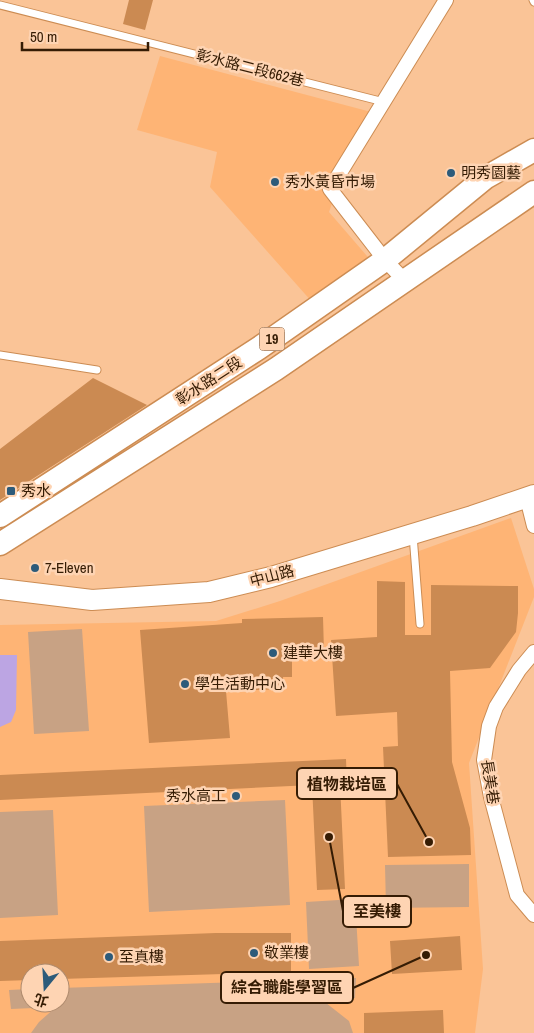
<svg xmlns="http://www.w3.org/2000/svg" width="534" height="1033" font-family="'Archivo Narrow','Noto Sans TC',sans-serif">
	<style>
		.built { fill: #feb475; fill-rule: evenodd }
		.green { fill: #c8a284 }
		.water { fill: #bca5e3 }
		.building { fill: #cb8a52 }
		.lines { fill: none; stroke-linecap: round; stroke-linejoin: round }
		.lane-casing { stroke: #cc8c53; stroke-width: 9 }
		.street-casing { stroke: #cc8c53; stroke-width: 16 }
		.secondary-casing { stroke: #cc8c53; stroke-width: 22 }
		.primary-casing { stroke: #cc8c53; stroke-width: 25 }
		.lane { stroke: #fff; stroke-width: 7 }
		.street { stroke: #fff; stroke-width: 14 }
		.secondary { stroke: #fff; stroke-width: 20 }
		.primary { stroke: #fff; stroke-width: 22 }
		.poi-dot { fill: #2d5b7a; stroke: #fed4b3; stroke-width: 2 }
		.labels { text-anchor: middle; stroke-width: 5; stroke-linejoin: round; paint-order: stroke }
		.shield { fill: #fed4b3; stroke: #715338; stroke-width: 1 }
		.shield-label { font-size: 14px; font-weight: bold; fill: #351c04 }
		.street-label { font-size: 15px; fill: #351c04; stroke: #fed4b3 }
		.poi-label { font-size: 15px; fill: #351c04; stroke: #fed4b3; text-anchor: start }
		.leader { fill: none; stroke: #351c04; stroke-width: 2 }
		.callout-dot { fill: #351c04; stroke: #fed4b3; stroke-width: 2 }
		.callout { fill: #fed4b3; stroke: #351c04; stroke-width: 2 }
		.callout-label { font-size: 16px; text-anchor: middle; font-weight: bold; fill: #351c04 }
	</style>
	<rect width="100%" height="100%" fill="#fac497"/>
	<path class="built" d="M 160,56 L 375,113 L 341,178 L 329,212 L 373,263 L 313,303 L 210,187 L 217,152 L 137,130 Z
		M 511,518 L 534,589 L 534,597 L 469,763 L 483,969 L 475,1033 L 0,1033 L 0,625 L 216,621 L 280,601 ZM 30,973 L 60,973 L 60,1003 L 30,1003 Z"/>
	<path class="green" d="M 82,629 L 89,731 L 34,734 L 28,632 Z
		M 285,800 L 290,905 L 149,912 L 144,806 Z
		M 53,810 L 58,915 L 0,918 L 0,812 Z
		M 469,864 L 469,907 L 386,908 L 385,865 Z
		M 355,899 L 359,966 L 309,969 L 306,902 Z
		M 356,978 L 355,998 L 321,999 L 349,1021 L 353,1033 L 31,1033 L 39,1022 L 56,1007 L 11,1009 L 9,990 L 30,989 L 30,1003 L 60,1003 L 60,988 Z"/>
	<path class="water" d="M 0,655 L 17,655 L 16,710 L 11,722 L 0,727 Z"/>
	<path class="building" d="M 129,0 L 153,0 L 145,30 L 123,24 Z
		M 93,378 L 147,405 L 0,500 L 0,449 Z
		M 377,581 L 405,582 L 405,635 L 431,635 L 431,585 L 518,586 L 518,613 L 516,632 L 490,668 L 450,671 L 452,762 L 470,828 L 471,855 L 388,857 L 383,747 L 398,746 L 397,712 L 336,716 L 331,640 L 377,637 Z
		M 323,617 L 324,652 L 292,654 L 292,677 L 283,677 L 284,689 L 226,691 L 230,738 L 149,743 L 140,630 L 242,623 L 242,619 Z
		M 346,759 L 347,785 L 340,784 L 345,889 L 317,890 L 312,785 L 0,800 L 0,775 Z
		M 216,933 L 291,933 L 291,972 L 60,979 L 60,973 L 30,973 L 30,980 L 0,981 L 0,941 Z
		M 460,936 L 462,970 L 392,974 L 390,941 Z
		M 443,1010 L 444,1033 L 364,1033 L 364,1013 Z"/>
	<g class="lines">
		<defs>
			<path id="lane" d="M 533,0 L 534,2
				M 0,5 L 384,102
				M 0,355 L 97,370
				M 413,535 L 420,624"/>
			<path id="street" d="M 405,281 L 385,260 L 330,189 L 446,0
				M 527,498 L 534,526
				M 534,652 L 519,670 L 496,707 L 489,726 L 484,760 L 491,797 L 517,895 L 534,915"/>
			<path id="secondary" d="M 0,589 L 92,600 L 209,592 L 271,577 L 472,516 L 534,495"/>
			<path id="primary" d="M 0,516 L 259,348 L 385,260 L 485,178 L 534,150
				M 0,544 L 276,369 L 534,192"/>
		</defs>
		<use href="#lane" class="lane-casing"/>
		<use href="#street" class="street-casing"/>
		<use href="#secondary" class="secondary-casing"/>
		<use href="#primary" class="primary-casing"/>
		<use href="#lane" class="lane"/>
		<use href="#street" class="street"/>
		<use href="#secondary" class="secondary"/>
		<use href="#primary" class="primary"/>
	</g>
	<g class="poi-dot">
		<circle cx="451" cy="173" r="5"/>
		<circle cx="275" cy="182" r="5"/>
		<rect x="6" y="486" width="10" height="10" rx="2.5"/>
		<circle cx="35" cy="568" r="5"/>
		<circle cx="273" cy="653" r="5"/>
		<circle cx="185" cy="684" r="5"/>
		<circle cx="236" cy="796" r="5"/>
		<circle cx="254" cy="953" r="5"/>
		<circle cx="109" cy="957" r="5"/>
	</g>
	<g class="labels">
		<rect class="shield" x="259.5" y="327.5" width="25" height="23" rx="4"/>
		<g class="shield-label">
			<text x="272" y="344">19</text>
		</g>
		<g class="street-label">
			<text transform="translate(250 68) rotate(14)" y="5">彰水路二段662巷</text>
			<text transform="translate(209 381) rotate(-33)" y="5">彰水路二段</text>
			<text transform="translate(272 576) rotate(-15)" y="5">中山路</text>
			<text transform="translate(490 782) rotate(81)" y="5">長美巷</text>
		</g>
		<g class="poi-label">
			<text x="461" y="178">明秀園藝</text>
			<text x="285" y="187">秀水黃昏市場</text>
			<text x="21" y="496">秀水</text>
			<text x="45" y="573">7-Eleven</text>
			<text x="283" y="658">建華大樓</text>
			<text x="195" y="689">學生活動中心</text>
			<text x="226" y="801" text-anchor="end">秀水高工</text>
			<text x="264" y="958">敬業樓</text>
			<text x="119" y="962">至真樓</text>
		</g>
	</g>
	<path class="leader" d="M429 842L397 784M329 837L343 911M426 955L353 988"/>
	<g class="callout-dot">
		<circle cx="429" cy="842" r="5"/>
		<circle cx="329" cy="837" r="5"/>
		<circle cx="426" cy="955" r="5"/>
	</g>
	<g class="callout">
		<rect x="297" y="768" width="100" height="31" rx="5"/>
		<rect x="343" y="896" width="68" height="31" rx="5"/>
		<rect x="221" y="972" width="132" height="31" rx="5"/>
	</g>
	<g class="callout-label">
		<text x="347" y="790">植物栽培區</text>
		<text x="377" y="917">至美樓</text>
		<text x="287" y="993">綜合職能學習區</text>
	</g>
	<g transform="translate(45 988) rotate(198)"><circle r="24" fill="#fed4b3" stroke="#ae8a6d"/>
	<path d="M0-4L9 19L0 12L-9 19Z" fill="#2d5b7a"/>
	<text y="-8" font-size="14" font-weight="bold" text-anchor="middle" fill="#351c04">北</text>
	</g>
	<path d="M22 42v8h126v-8" fill="none" stroke="#351c04" stroke-width="2.5"/>
	<text x="30" y="42" font-size="15" fill="#351c04" stroke="#fed4b3" stroke-width="4" paint-order="stroke">50 m</text>
</svg>
